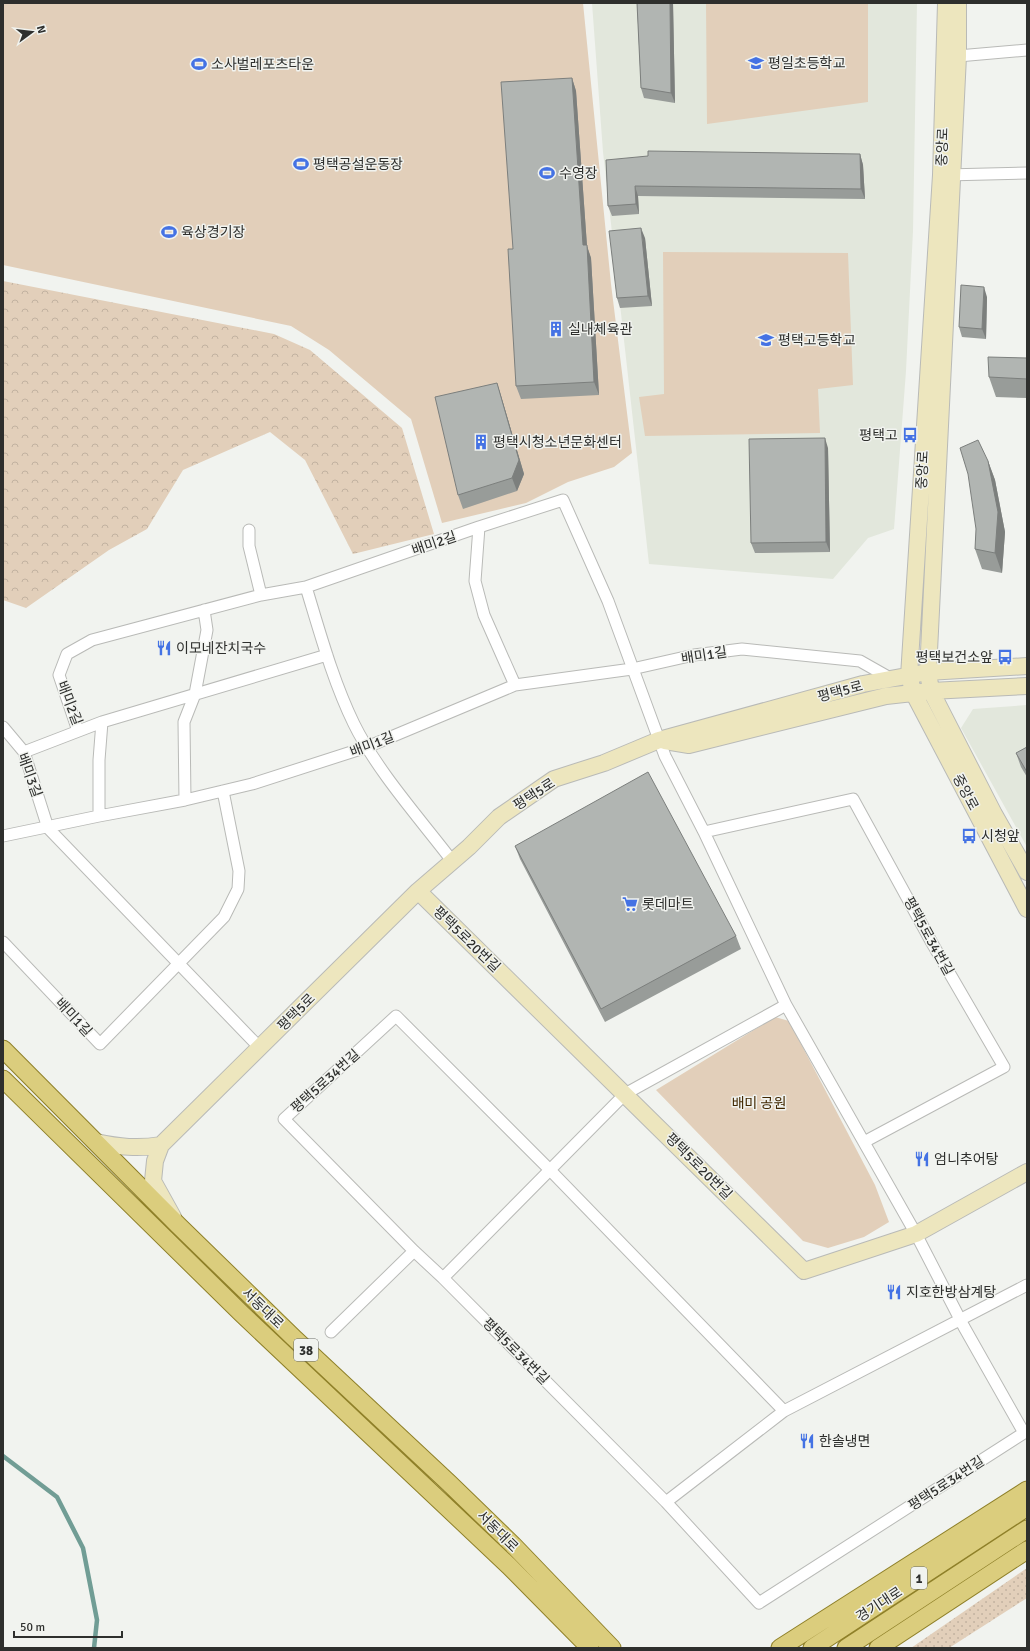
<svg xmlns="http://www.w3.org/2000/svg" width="1030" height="1651" font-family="Signika,'Noto Sans KR',sans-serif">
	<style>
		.built { fill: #e2e7dc }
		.grass { fill: url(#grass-dots) }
		.forest { fill: url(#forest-crowns) }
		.park { fill: #e2cfba }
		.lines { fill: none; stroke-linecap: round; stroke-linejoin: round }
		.stream { stroke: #719d95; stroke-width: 4.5 }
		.street-casing { stroke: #b9bab7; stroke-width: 13 }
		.secondary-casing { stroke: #b9bab7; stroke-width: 18 }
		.primary-casing { stroke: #8f8029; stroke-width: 19 }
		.street { stroke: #fff; stroke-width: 11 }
		.secondary { stroke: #ede6be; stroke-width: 16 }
		.primary { stroke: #dbcd7d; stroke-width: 17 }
		.wall { fill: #989c99 }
		.shaded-wall { fill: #7c7f7d }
		.building { fill: #b1b5b2; stroke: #7c7f7d }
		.labels { text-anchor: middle; stroke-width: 3; stroke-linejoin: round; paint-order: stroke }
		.shield { fill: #f1f3ef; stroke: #686a67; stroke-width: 1 }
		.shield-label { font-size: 13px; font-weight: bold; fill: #2e2f2d }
		.poi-label { font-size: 14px; fill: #2e2f2d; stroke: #f1f3ef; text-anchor: start }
		.street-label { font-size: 14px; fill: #2e2f2d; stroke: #f1f3ef }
		.park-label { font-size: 14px; fill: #422801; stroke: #f1f3ef }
	</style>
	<defs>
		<pattern id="grass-dots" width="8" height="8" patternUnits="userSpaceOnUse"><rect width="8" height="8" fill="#e2cfba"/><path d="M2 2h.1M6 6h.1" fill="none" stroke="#c2b2a0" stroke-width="1.8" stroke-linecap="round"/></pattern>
		<pattern id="forest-crowns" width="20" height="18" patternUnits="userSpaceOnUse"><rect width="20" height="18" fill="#e2cfba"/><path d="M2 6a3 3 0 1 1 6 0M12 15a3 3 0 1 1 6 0" fill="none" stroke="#c2b2a0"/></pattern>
	</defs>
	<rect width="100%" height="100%" fill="#f1f3ef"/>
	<path class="built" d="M 592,3 L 917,3 L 913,231 L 906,371 L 894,529 L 868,538 L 833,579 L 649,564 L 603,152 Z
		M 1027,705 L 1027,847 L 961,728 L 973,709 Z"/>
	<path class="grass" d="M 1027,1568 L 1027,1598 L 949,1648 L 911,1648 Z"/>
	<path class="forest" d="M 3,281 L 274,334 L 310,350 L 402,428 L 434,534 L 353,554 L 305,460 L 270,432 L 183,470 L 147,529 L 109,550 L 26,608 L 3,600 Z"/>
	<path class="park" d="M 3,3 L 583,3 L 611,284 L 632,453 L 614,467 L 568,482 L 526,503 L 442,523 L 411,419 L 329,350 L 291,326 L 3,265 Z
		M 706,3 L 868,3 L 868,102 L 707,124 Z
		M 663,252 L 848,253 L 853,385 L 818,389 L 820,433 L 645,436 L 639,397 L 664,394 Z
		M 775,1017 L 789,1021 L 875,1185 L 889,1222 L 864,1237 L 828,1248 L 803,1241 L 656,1090 Z"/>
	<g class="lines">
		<path class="stream" d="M 3,1456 L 57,1497 L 83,1548 L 97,1620 L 94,1648"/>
		<defs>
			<path id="street" d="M 958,56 L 1027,50
				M 946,175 L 1027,173
				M 479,527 L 475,581 L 484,615 L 515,685
				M 249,530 L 249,546 L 261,595
				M 306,587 C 320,633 333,681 354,724 C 377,771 421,820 453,862
				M 3,727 L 24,752 L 48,828 L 260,1048
				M 78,731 L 59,675 L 67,654 L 92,640 L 261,595 L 306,587 L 479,527 L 563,500 L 608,601 L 665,756 L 704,832 L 786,1005 L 916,1234 L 964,1327 L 1024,1433
				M 24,752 L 102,722 L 327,655
				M 185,800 L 184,722 L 195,694 L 207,630 L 204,610
				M 99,816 L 99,760 L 102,722
				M 704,832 L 853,799 L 932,943 L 1004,1067 L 864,1142
				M 3,836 L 99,816 L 185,800 L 252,784 L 367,747 L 515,685 L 632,669 L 694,655 L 742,649 L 860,661 L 890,678
				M 3,942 L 100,1044 L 224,917 L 238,889 L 239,871 L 223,791
				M 443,1278 L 625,1094 L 786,1005
				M 331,1332 L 414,1251
				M 784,1411 L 549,1169 L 396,1016 L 284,1119 L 414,1251 L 443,1278 L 666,1502 L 759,1603 L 1027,1431
				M 666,1502 L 784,1411 L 1027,1285"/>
			<path id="secondary" d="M 946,3 L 941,175 L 909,676 L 914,694 L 1027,909
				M 958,3 L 958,56 L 928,672 L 931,691 L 994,814 L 1027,872
				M 665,741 L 689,745 L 886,696 L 931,691 L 1027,686
				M 418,891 L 804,1271 L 916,1234 L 1027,1172
				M 96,1142 C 119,1147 138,1149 161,1145
				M 173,1217 L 153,1181 L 155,1161 L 161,1145 L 418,891 L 469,847 L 499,817 L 554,779 L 604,763 L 659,740 L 863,684 L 928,672 L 1027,666"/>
			<path id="primary" d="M 3,1049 L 178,1225 L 294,1338 L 449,1483 L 513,1545 L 612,1648
				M 3,1079 L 242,1314 L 509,1566 L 590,1648
				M 780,1648 L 1027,1490
				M 812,1648 L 1027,1507
				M 846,1648 L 1027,1529
				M 878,1648 L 1027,1550"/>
		</defs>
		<use href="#street" class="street-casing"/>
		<use href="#secondary" class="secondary-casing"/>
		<use href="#primary" class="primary-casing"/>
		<use href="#street" class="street"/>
		<use href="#secondary" class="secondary"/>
		<use href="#primary" class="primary"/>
	</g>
	<path class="wall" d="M 637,3 L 673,3 L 675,103 L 644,98 L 641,88 Z
		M 572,78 L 576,91 L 587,246 L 591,258 L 599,395 L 521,399 L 516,386 Z
		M 860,154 L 863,165 L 865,199 L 638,196 L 639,214 L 612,216 L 608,206 L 606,160 Z
		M 645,238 L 652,306 L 620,308 L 617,298 Z
		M 987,297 L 986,339 L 962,337 L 959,327 Z
		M 1027,358 L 1027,398 L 996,397 L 989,377 Z
		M 497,383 L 501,396 L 524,474 L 517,491 L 463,509 L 458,495 Z
		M 828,448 L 830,552 L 755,553 L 751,543 Z
		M 988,461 L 995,480 L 1005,532 L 1002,573 L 982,569 L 975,549 Z
		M 1027,747 L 1027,777 L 1021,767 L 1016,753 Z
		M 515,846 L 736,936 L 741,949 L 605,1022 L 520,859 Z"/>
	<path class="shaded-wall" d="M 670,3 L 673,3 L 675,103 L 671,93 Z
		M 572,78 L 576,91 L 587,246 L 591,258 L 599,395 L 594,382 L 583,245 Z
		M 860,154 L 863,165 L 865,199 L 861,189 Z
		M 635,186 L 638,196 L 639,214 L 636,204 Z
		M 641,228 L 645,238 L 652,306 L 648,296 Z
		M 984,287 L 987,297 L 986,339 L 982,329 Z
		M 497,383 L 501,396 L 524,474 L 517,491 L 512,478 Z
		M 825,438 L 828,448 L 830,552 L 826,542 Z
		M 988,461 L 995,480 L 1005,532 L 1002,573 L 995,553 Z"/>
	<path class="building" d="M 637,3 L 670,3 L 671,93 L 641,88 Z
		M 572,78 L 583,245 L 587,245 L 594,382 L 516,386 L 508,249 L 513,249 L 501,82 Z
		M 648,151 L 860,154 L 861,189 L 635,186 L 636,204 L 608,206 L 606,160 L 648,156 Z
		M 641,228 L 648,296 L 617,298 L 609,231 Z
		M 961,285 L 984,287 L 982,329 L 959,327 Z
		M 988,357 L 1027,358 L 1027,379 L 989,377 Z
		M 497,383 L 519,460 L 512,478 L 458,495 L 435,397 Z
		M 825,438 L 826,542 L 751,543 L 749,439 Z
		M 978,440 L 988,461 L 998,512 L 995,553 L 975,549 L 976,529 L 968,474 L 960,448 Z
		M 1027,747 L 1027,772 L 1016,753 Z
		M 648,772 L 736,936 L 601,1009 L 515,846 Z"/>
	<defs>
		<symbol id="school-bare" viewBox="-9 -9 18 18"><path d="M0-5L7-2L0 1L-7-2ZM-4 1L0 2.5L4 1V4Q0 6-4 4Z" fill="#4472e4" stroke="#f1f3ef" stroke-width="2.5" paint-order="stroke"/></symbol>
		<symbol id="stadium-bare" viewBox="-9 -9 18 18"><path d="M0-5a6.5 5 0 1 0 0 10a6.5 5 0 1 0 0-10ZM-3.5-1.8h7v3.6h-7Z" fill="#4472e4" stroke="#f1f3ef" stroke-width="2.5" paint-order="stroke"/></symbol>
		<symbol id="building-bare" viewBox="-9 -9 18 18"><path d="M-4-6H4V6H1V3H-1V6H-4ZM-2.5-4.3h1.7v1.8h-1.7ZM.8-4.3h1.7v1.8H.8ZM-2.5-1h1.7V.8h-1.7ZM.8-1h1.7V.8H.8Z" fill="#4472e4" stroke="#f1f3ef" stroke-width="2.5" paint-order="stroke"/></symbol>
		<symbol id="bus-bare" viewBox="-9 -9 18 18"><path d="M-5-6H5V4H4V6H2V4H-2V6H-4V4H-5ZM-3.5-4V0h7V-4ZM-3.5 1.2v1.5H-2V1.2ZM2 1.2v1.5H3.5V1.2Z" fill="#4472e4" stroke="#f1f3ef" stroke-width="2.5" paint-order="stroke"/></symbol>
		<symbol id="restaurant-bare" viewBox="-9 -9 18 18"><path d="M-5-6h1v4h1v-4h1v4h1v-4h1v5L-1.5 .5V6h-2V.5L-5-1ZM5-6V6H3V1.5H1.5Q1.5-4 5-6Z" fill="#4472e4" stroke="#f1f3ef" stroke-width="2.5" paint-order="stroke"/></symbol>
		<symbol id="supermarket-bare" viewBox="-9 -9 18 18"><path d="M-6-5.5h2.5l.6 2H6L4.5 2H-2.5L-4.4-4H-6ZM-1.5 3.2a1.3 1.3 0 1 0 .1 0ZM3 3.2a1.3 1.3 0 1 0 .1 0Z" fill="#4472e4" stroke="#f1f3ef" stroke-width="2.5" paint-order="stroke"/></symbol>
	</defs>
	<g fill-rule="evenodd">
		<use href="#school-bare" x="745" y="52" width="22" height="22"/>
		<use href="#stadium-bare" x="188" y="53" width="22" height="22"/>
		<use href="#stadium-bare" x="290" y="153" width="22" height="22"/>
		<use href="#stadium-bare" x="536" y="162" width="22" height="22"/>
		<use href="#stadium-bare" x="158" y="221" width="22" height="22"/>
		<use href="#building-bare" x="545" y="318" width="22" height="22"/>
		<use href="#school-bare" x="755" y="329" width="22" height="22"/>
		<use href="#bus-bare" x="899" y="424" width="22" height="22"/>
		<use href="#building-bare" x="470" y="431" width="22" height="22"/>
		<use href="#restaurant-bare" x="153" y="637" width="22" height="22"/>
		<use href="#bus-bare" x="994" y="646" width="22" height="22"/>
		<use href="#bus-bare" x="958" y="825" width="22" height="22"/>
		<use href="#supermarket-bare" x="619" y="893" width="22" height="22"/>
		<use href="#restaurant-bare" x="911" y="1148" width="22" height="22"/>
		<use href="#restaurant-bare" x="883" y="1281" width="22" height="22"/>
		<use href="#restaurant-bare" x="796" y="1430" width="22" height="22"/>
	</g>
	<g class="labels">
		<g class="shield">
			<rect x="294" y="1339" width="24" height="22" rx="3"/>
			<rect x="911" y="1567" width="16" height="22" rx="3"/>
		</g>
		<g class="shield-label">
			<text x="306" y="1355">38</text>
			<text x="919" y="1583">1</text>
		</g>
		<g class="poi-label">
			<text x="768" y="68">평일초등학교</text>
			<text x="211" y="69">소사벌레포츠타운</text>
			<text x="313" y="169">평택공설운동장</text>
			<text x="559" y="178">수영장</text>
			<text x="181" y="237">육상경기장</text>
			<text x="568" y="334">실내체육관</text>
			<text x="778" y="345">평택고등학교</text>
			<text x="898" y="440" text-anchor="end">평택고</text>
			<text x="493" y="447">평택시청소년문화센터</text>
			<text x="176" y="653">이모네잔치국수</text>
			<text x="993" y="662" text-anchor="end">평택보건소앞</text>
			<text x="981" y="841">시청앞</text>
			<text x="642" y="909">롯데마트</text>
			<text x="934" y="1164">엄니추어탕</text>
			<text x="906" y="1297">지호한방삼계탕</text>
			<text x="819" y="1446">한솔냉면</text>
		</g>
		<g class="street-label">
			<text transform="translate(942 147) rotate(-88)" y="5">중앙로</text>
			<text transform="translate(922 470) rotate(-87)" y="5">중앙로</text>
			<text transform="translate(434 543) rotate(-19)" y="5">배미2길</text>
			<text transform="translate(704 655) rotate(-9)" y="5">배미1길</text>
			<text transform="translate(840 691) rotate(-15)" y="5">평택5로</text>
			<text transform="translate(70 703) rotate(69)" y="5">배미2길</text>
			<text transform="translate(372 744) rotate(-21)" y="5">배미1길</text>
			<text transform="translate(30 775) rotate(70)" y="5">배미3길</text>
			<text transform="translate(966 792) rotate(62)" y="5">중앙로</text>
			<text transform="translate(534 794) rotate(-33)" y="5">평택5로</text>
			<text transform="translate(929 936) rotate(61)" y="5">평택5로34번길</text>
			<text transform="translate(467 939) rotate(44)" y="5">평택5로20번길</text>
			<text transform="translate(296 1012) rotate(-45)" y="5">평택5로</text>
			<text transform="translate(74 1017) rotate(47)" y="5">배미1길</text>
			<text transform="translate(325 1081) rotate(-42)" y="5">평택5로34번길</text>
			<text transform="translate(699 1166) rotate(45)" y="5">평택5로20번길</text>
			<text transform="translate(263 1308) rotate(44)" y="5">서동대로</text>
			<text transform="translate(516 1351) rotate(45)" y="5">평택5로34번길</text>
			<text transform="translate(946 1483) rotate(-33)" y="5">평택5로34번길</text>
			<text transform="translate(498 1531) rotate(45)" y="5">서동대로</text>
			<text transform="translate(879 1604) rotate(-33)" y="5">경기대로</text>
		</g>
		<g class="park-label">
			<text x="759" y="1108">배미 공원</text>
		</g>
	</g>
	<rect width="1030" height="1651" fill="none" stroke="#2e2f2d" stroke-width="8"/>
	<g transform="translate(32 32) rotate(75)" stroke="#f1f3ef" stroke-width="3" paint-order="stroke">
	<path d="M0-3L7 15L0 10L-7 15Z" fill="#2e2f2d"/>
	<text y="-6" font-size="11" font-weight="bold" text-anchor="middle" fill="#2e2f2d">N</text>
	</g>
	<path d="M14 1631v6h108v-6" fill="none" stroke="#2e2f2d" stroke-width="2"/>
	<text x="20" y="1631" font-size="12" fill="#2e2f2d" stroke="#f1f3ef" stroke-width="3" paint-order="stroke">50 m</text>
</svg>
